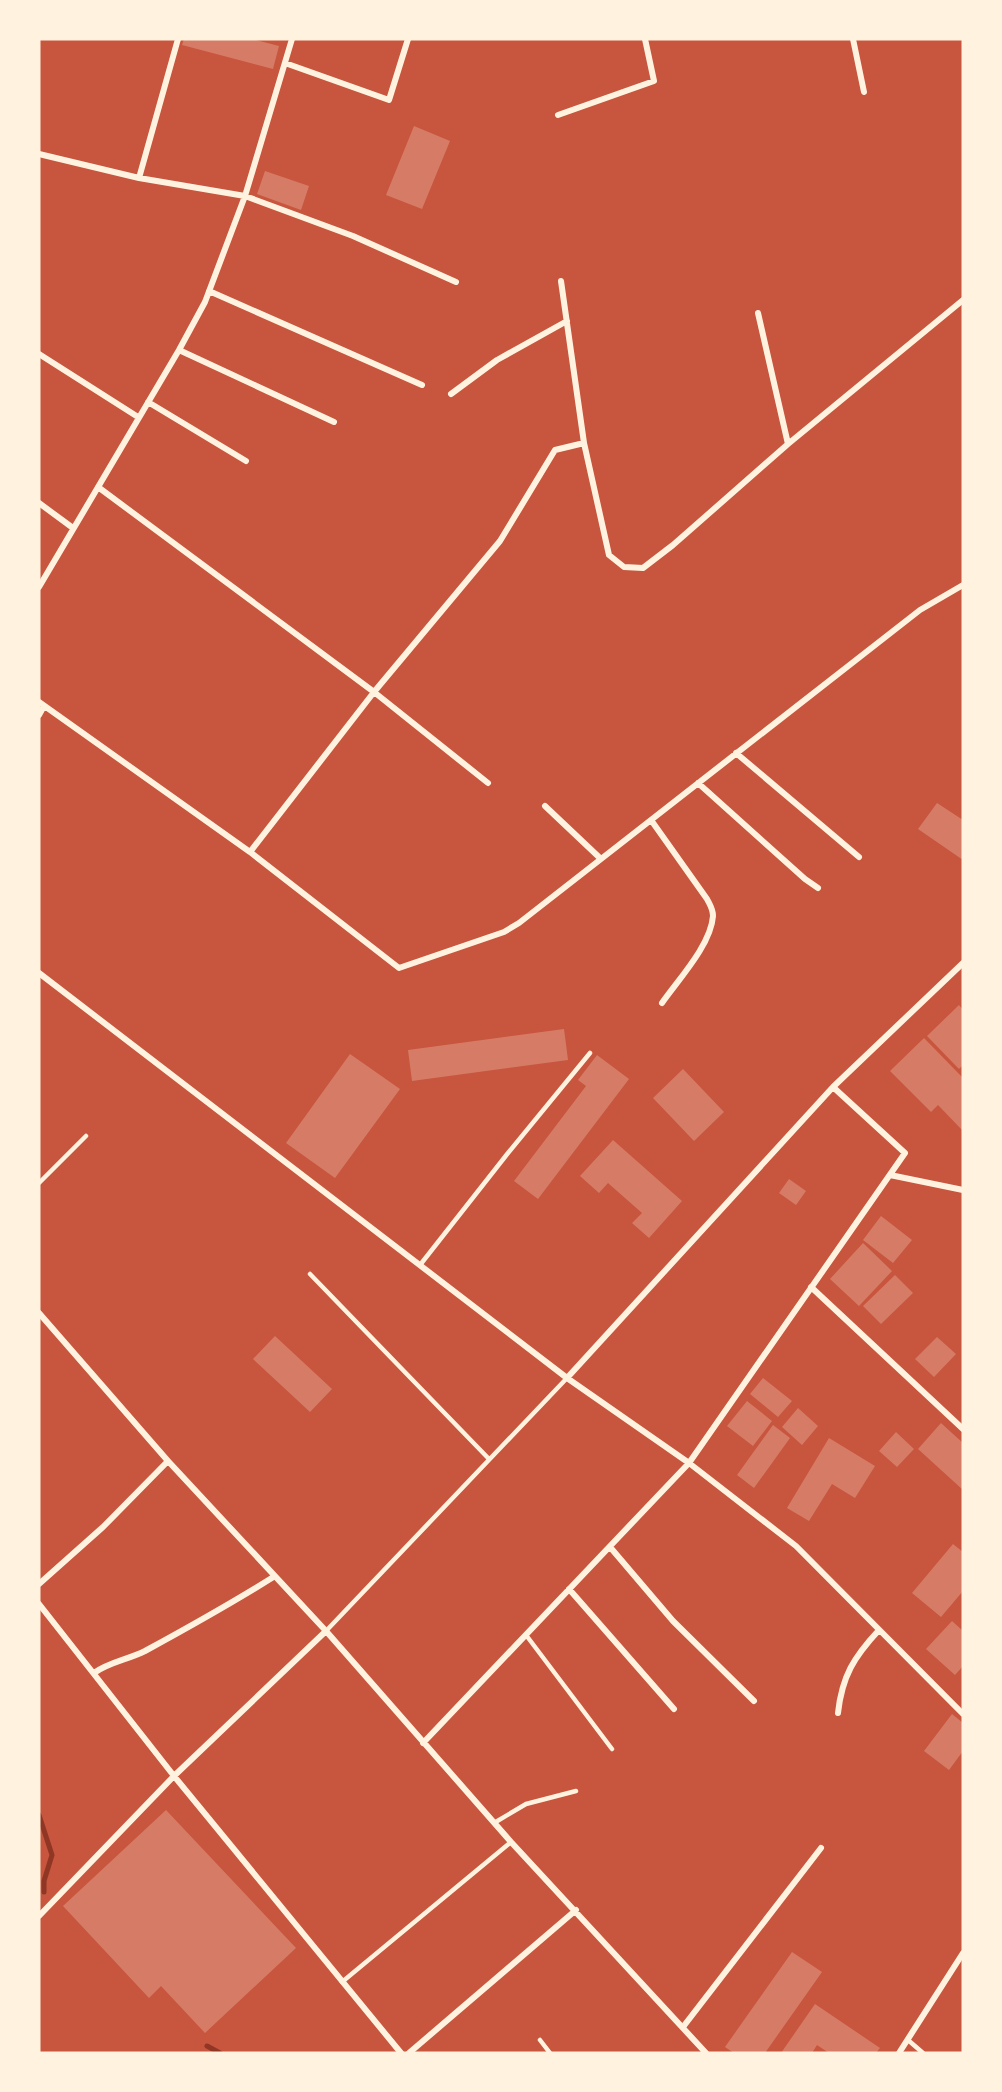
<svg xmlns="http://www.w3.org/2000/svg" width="1002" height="2092" font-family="'PT Sans Narrow',sans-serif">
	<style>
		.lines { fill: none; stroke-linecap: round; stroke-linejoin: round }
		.stream { stroke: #8f3625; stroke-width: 5 }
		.building { fill: #d67c66 }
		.service { stroke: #fff3e0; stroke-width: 4.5 }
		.minor { stroke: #fff3e0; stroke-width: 6 }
	</style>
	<rect width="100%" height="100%" fill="#c8553d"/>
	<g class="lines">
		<path class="stream" d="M 39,1815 L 52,1855 L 44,1881 L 44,1892
			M 207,2046 L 220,2053"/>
	</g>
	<path class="building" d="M 184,39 L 252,39 L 279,46 L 273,69 L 182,45 Z
		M 414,126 L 450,141 L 422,209 L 386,195 Z
		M 265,171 L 309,186 L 301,210 L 257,194 Z
		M 937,803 L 963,820 L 963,860 L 918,829 Z
		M 959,1005 L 963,1010 L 963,1065 L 959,1069 L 927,1036 Z
		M 564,1029 L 568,1060 L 412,1081 L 408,1050 Z
		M 924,1038 L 963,1078 L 963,1131 L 938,1105 L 931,1112 L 890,1071 Z
		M 350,1054 L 400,1089 L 335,1178 L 286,1143 Z
		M 597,1055 L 629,1079 L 538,1199 L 514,1181 L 586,1086 L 578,1080 Z
		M 683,1069 L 724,1112 L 694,1141 L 653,1098 Z
		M 613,1140 L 682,1201 L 649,1238 L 632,1223 L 642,1213 L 608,1183 L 599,1193 L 580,1176 Z
		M 789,1179 L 806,1191 L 796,1205 L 779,1193 Z
		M 881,1216 L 912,1240 L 893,1263 L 863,1240 Z
		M 863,1243 L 892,1271 L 859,1306 L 830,1279 Z
		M 895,1275 L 913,1293 L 881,1324 L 863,1306 Z
		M 275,1336 L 332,1389 L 310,1412 L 253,1359 Z
		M 937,1337 L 956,1354 L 934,1377 L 915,1359 Z
		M 763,1378 L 792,1401 L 778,1417 L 750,1394 Z
		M 747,1401 L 772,1421 L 753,1446 L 727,1426 Z
		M 798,1408 L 818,1426 L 802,1445 L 782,1427 Z
		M 941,1423 L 963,1443 L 963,1490 L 918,1449 Z
		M 773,1425 L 790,1438 L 754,1488 L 737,1475 Z
		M 896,1432 L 914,1449 L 897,1467 L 879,1451 Z
		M 829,1438 L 875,1466 L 855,1498 L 832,1484 L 809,1521 L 787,1508 Z
		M 953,1544 L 963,1552 L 963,1591 L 941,1617 L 912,1593 Z
		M 952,1621 L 963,1631 L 963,1666 L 955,1675 L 926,1649 Z
		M 952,1714 L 963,1723 L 963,1751 L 949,1770 L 924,1751 Z
		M 166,1810 L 296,1948 L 205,2033 L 161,1986 L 149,1998 L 63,1906 Z
		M 792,1952 L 822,1972 L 765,2053 L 734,2053 L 725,2047 Z
		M 815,2004 L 880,2048 L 876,2053 L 829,2053 L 817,2045 L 812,2053 L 781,2053 Z"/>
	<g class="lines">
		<path class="service" d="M 39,1183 L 86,1136
			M 420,1265 L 508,1153 L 590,1053
			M 310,1274 L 489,1459
			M 326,1631 L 567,1378
			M 526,1635 L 612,1749
			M 494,1823 L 526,1804 L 576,1791
			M 342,1982 L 511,1842
			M 540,2040 L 550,2053
			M 908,2040 L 923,2053"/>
		<path class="minor" d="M 853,39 L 864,92
			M 285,63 L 389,100 L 408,39
			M 558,115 L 654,81 L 645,39
			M 39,154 L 139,178 L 245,196 L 353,236 L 456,282
			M 139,178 L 178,39
			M 561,281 L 584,443
			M 209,291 L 422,385
			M 758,313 L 788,444
			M 179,350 L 334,422
			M 39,354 L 138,417
			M 451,394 L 497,360 L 567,321
			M 148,402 L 246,461
			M 98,487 L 374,692 L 488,783
			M 39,503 L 73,528
			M 39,587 L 179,350 L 205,302 L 245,196 L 292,39
			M 39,702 L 250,852 L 399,968 L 504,932 L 519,923 L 920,610 L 963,585
			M 39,715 L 44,706
			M 736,753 L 859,857
			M 698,783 L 805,879 L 818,888
			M 545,806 L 601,859
			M 651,820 L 707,899 C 710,905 713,909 713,916 C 711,945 678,980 662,1003
			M 250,852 L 374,692 L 500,541 L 555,450 L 584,443 L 609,555 L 624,567 L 643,568 L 673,545 L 788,444 L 963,300
			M 39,973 L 567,1378 L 689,1463 L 796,1546 L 963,1714
			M 890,1175 L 963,1190
			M 811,1287 L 963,1429
			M 39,1313 L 168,1461 L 326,1631 L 511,1842 L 706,2053
			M 567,1378 L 833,1087 L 963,963
			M 610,1547 L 673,1621 L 754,1701
			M 39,1584 L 103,1527 L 168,1461
			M 569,1589 L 674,1709
			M 39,1604 L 174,1776 L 401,2053
			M 94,1673 C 109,1662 127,1660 145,1651 C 189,1627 232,1603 275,1576
			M 838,1713 C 842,1676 854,1657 879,1630
			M 423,1743 L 689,1463 L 905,1153 L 833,1087
			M 39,1916 L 174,1776 L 326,1631
			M 683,2027 L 821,1848
			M 409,2053 L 576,1910
			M 899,2053 L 963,1953"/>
	</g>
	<rect width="1002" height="2092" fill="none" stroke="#fff3e0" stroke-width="81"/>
</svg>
